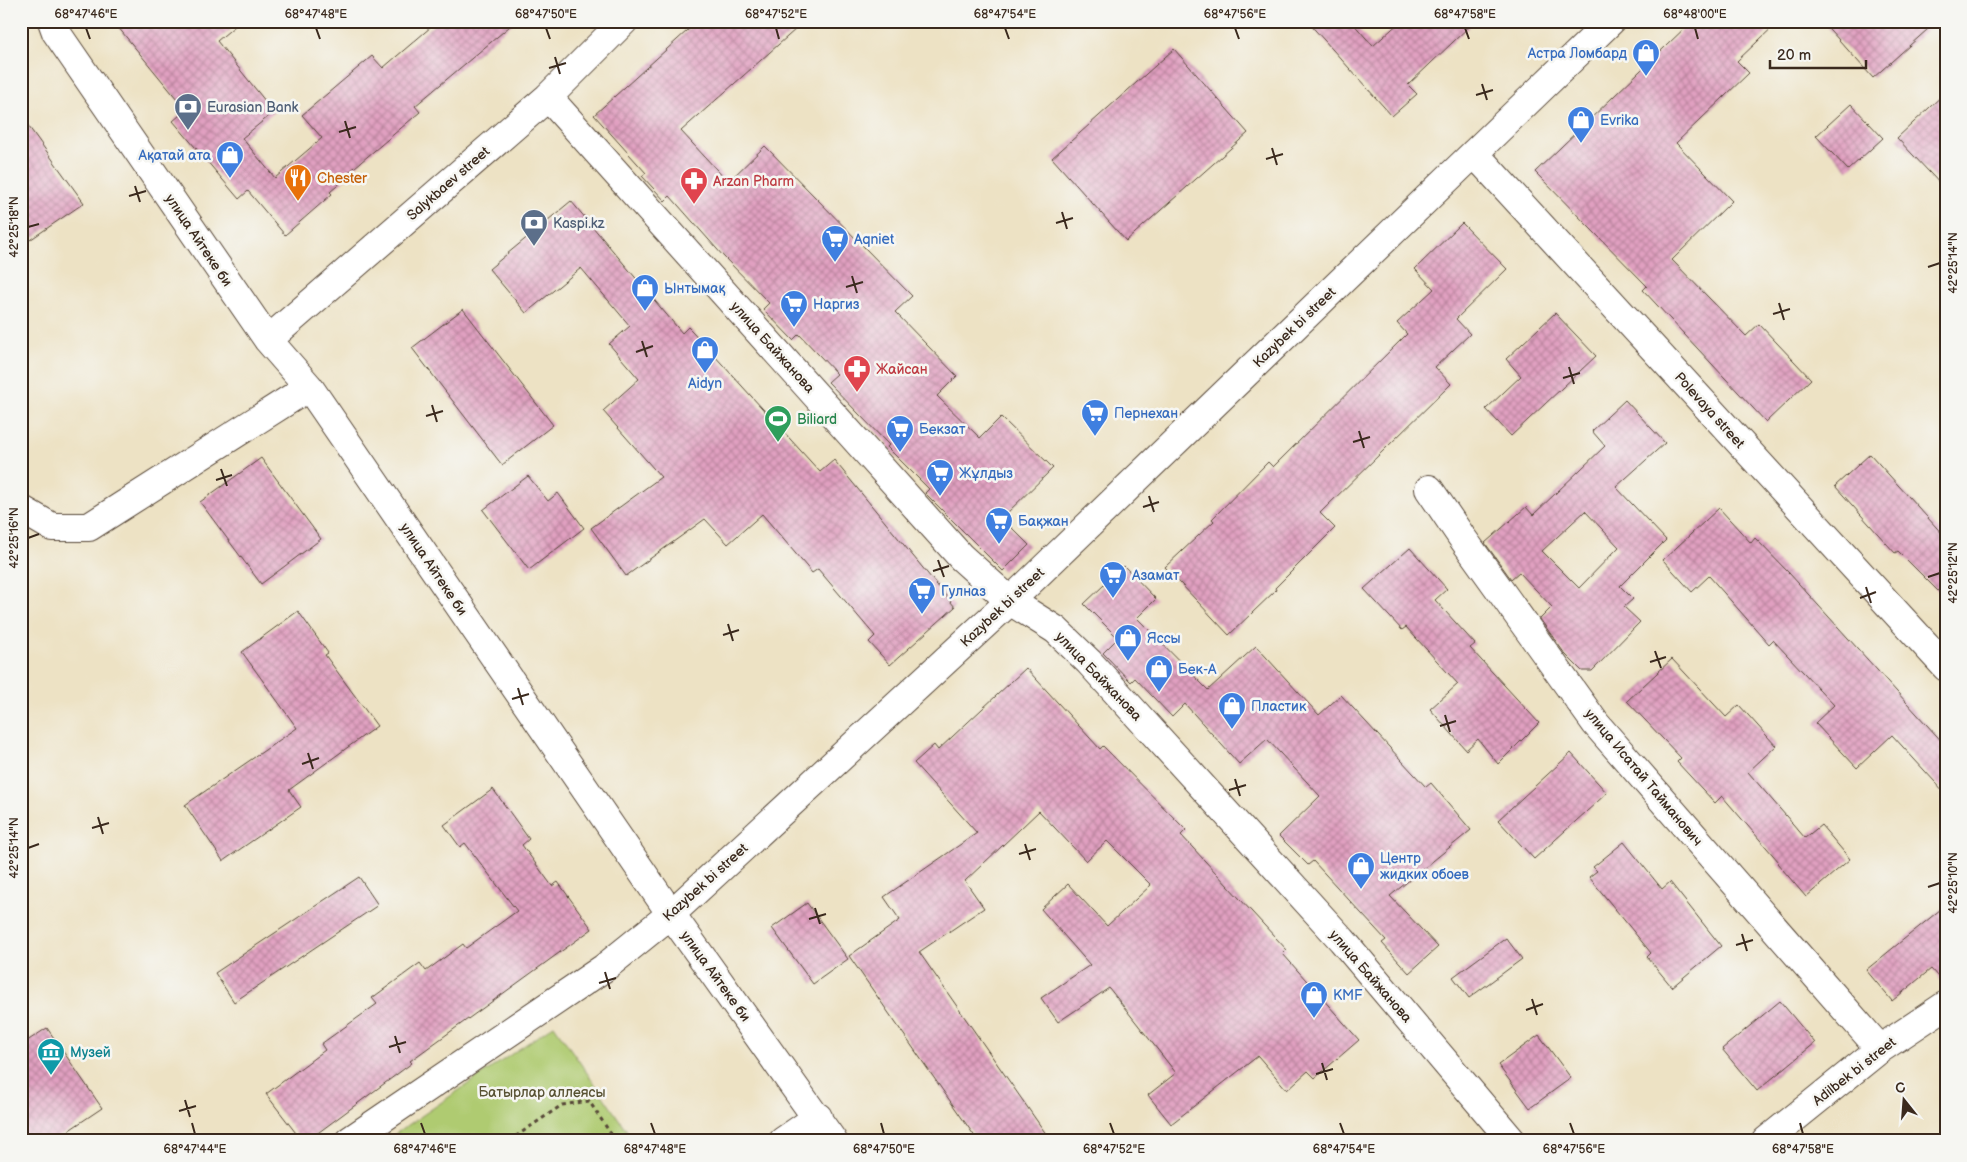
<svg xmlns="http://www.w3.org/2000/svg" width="1967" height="1162" font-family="'Balsamiq Sans',sans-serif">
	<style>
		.green { fill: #afcb71; stroke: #757a48 }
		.building { fill: url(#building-cross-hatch); fill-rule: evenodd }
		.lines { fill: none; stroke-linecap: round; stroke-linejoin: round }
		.minor-casing { stroke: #564637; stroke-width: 30 }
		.path { stroke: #564637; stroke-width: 3; stroke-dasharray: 4 4; stroke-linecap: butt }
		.minor { stroke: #fff; stroke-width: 28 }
		.ticks { fill: none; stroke: #3b2a1e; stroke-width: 2 }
		.labels { text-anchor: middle; stroke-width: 5; stroke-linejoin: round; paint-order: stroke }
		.shop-label { font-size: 14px; fill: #366cbe; stroke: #f6f6f2; text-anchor: start }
		.service-label { font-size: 14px; fill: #4e5e75; stroke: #f6f6f2; text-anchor: start }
		.food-label { font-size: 14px; fill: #c56008; stroke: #f6f6f2; text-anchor: start }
		.health-label { font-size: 14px; fill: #be3a42; stroke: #f6f6f2; text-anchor: start }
		.street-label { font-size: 14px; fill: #3b2a1e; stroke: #f6f6f2 }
		.leisure-label { font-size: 14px; fill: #27864d; stroke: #f6f6f2; text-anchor: start }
		.culture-label { font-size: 14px; fill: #0d838f; stroke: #f6f6f2; text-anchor: start }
		.park-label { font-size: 14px; fill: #585233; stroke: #f6f6f2 }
		.neatline { fill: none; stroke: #3b2a1e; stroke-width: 2 }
		.ticks-label { font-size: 12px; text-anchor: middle; fill: #3b2a1e }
	</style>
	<defs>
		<pattern id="building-cross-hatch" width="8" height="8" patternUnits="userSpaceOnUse" patternTransform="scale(1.25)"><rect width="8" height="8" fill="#e1a0c1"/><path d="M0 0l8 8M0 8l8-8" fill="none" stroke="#b8839c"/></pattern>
	</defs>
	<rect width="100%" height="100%" fill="#f6f6f2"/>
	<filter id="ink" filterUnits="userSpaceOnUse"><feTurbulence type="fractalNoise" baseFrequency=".02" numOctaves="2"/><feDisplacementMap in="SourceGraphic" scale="10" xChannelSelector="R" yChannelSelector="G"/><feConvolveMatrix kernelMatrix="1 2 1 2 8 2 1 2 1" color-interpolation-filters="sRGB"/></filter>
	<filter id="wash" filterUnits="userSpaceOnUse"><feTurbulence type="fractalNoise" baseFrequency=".0096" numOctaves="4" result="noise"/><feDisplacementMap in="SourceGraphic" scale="20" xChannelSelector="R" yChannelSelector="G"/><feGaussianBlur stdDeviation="1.12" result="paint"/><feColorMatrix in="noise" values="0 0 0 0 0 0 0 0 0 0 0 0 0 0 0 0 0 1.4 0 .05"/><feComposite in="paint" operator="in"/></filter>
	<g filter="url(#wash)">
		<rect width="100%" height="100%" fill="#ede2c4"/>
		<path class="green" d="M 554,1025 L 634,1141 L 385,1141 Z"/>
		<g id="blocks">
			<path class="building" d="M 113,21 L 241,21 L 217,41 L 274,112 L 242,138 L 275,178 L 322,138 L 302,115 L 372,56 L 383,68 L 438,21 L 516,21 L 415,106 L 420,112 L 348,173 L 350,175 L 330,192 L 332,194 L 285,235 L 248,191 L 239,199 L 173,121 L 186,110 Z
				M 698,21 L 805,21 L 681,131 L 728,182 L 765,146 L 912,296 L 895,312 L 957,376 L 937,396 L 980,438 L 1001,417 L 1053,468 L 1002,518 L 1029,545 L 1003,571 L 925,493 L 929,489 L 887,447 L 889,445 L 828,382 L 837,374 L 799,334 L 793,340 L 763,309 L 769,303 L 724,257 L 670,196 L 665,201 L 642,176 L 646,173 L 594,115 Z
				M 1307,21 L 1351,21 L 1373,46 L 1401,21 L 1475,21 L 1408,85 L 1417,94 L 1392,116 Z
				M 1692,21 L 1779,21 L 1737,61 L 1749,73 L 1676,143 L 1732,201 L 1672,260 L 1746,336 L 1759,324 L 1811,379 L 1766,422 L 1643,290 L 1647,286 L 1535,172 Z
				M 1822,21 L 1937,21 L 1873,78 Z
				M 1174,49 L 1248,133 L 1126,241 L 1052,158 Z
				M 1946,92 L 1946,190 L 1897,138 Z
				M 1851,104 L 1883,138 L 1848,170 L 1816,136 Z
				M 21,116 L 84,203 L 21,246 Z
				M 571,201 L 682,333 L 688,327 L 693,332 L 820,472 L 834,460 L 955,607 L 890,665 L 869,642 L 875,636 L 818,569 L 812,573 L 762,514 L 728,544 L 705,519 L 626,576 L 591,528 L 661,477 L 603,411 L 639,379 L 609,344 L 630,326 L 581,268 L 526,313 L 489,269 Z
				M 1462,223 L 1507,269 L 1456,319 L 1470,334 L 1435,367 L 1451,384 L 1320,513 L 1335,528 L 1275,588 L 1276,590 L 1229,635 L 1165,567 L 1214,521 L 1212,519 L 1268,462 L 1273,467 L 1407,334 L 1397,323 L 1434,289 L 1415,269 Z
				M 463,309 L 553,425 L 502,465 L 412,348 Z
				M 1555,313 L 1596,356 L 1511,436 L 1486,409 L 1521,376 L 1506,359 Z
				M 1625,400 L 1665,443 L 1616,487 L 1666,540 L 1620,586 L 1633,599 L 1624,607 L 1640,622 L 1592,671 L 1582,671 L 1565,654 L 1540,619 L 1552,607 L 1519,572 L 1511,579 L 1485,543 L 1526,507 L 1533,515 L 1605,446 L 1592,431 ZM 1585,511 L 1619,547 L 1579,588 L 1542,551 Z
				M 1870,454 L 1946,538 L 1946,599 L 1898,551 L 1895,553 L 1835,486 Z
				M 261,458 L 321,539 L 261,584 L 200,502 Z
				M 528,476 L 548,501 L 558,493 L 584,528 L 529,570 L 483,510 Z
				M 1719,508 L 1751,543 L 1755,538 L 1789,573 L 1946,746 L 1946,794 L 1892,735 L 1857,768 L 1815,723 L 1834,705 L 1773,640 L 1769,644 L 1709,576 L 1692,592 L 1663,560 Z
				M 1410,548 L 1447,589 L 1435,600 L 1475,644 L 1470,648 L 1539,723 L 1498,764 L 1478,739 L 1466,750 L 1430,709 L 1458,684 L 1406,627 L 1402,630 L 1364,589 Z
				M 1124,566 L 1156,599 L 1137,618 L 1208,690 L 1256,646 L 1319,715 L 1341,695 L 1426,787 L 1431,783 L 1471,830 L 1390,896 L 1438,947 L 1409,973 L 1382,943 L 1386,940 L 1313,861 L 1308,865 L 1279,836 L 1320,796 L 1267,739 L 1239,764 L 1185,704 L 1172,717 L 1135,678 L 1131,682 L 1103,653 L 1118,638 L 1084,604 Z
				M 298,611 L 328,653 L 325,655 L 377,726 L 289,790 L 301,807 L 223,861 L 185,805 L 297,728 L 242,652 Z
				M 1672,659 L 1726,717 L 1739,705 L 1776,746 L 1748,772 L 1805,838 L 1821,825 L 1850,859 L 1806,897 L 1777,863 L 1779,862 L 1722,796 L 1715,803 L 1677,762 L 1681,758 L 1627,701 Z
				M 1026,668 L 1100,749 L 1103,746 L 1186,830 L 1181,835 L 1287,950 L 1283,954 L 1359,1040 L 1315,1078 L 1308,1071 L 1287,1090 L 1258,1056 L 1171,1124 L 1148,1095 L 1176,1073 L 1109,988 L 1058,1022 L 1041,998 L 1090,965 L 1041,909 L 1068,884 L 1107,926 L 1151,885 L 1107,841 L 1086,861 L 1039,811 L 965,881 L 984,908 L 919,952 L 1051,1141 L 978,1141 L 849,956 L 900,920 L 884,897 L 977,833 L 914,763 L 934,745 L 938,750 Z
				M 1571,753 L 1607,793 L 1534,859 L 1498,820 Z
				M 493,789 L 529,839 L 522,845 L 552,886 L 558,882 L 592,929 L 410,1061 L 412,1063 L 307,1141 L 302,1141 L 266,1094 L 325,1050 L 321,1044 L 377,1004 L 372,998 L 420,963 L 426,971 L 463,944 L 466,948 L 517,911 L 465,843 L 460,847 L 444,825 Z
				M 1624,842 L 1662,889 L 1670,882 L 1721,946 L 1672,987 L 1647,957 L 1651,953 L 1589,877 L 1597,871 L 1593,867 Z
				M 359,877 L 378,905 L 234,1002 L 215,973 Z
				M 807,903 L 848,959 L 813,984 L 772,928 Z
				M 1946,905 L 1946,986 L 1931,969 L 1892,1001 L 1866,970 Z
				M 1506,938 L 1522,959 L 1469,998 L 1453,977 Z
				M 1780,1001 L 1815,1043 L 1757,1091 L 1722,1049 Z
				M 47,1028 L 102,1108 L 53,1141 L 21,1141 L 21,1045 Z
				M 1539,1035 L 1571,1078 L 1530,1108 L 1498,1065 Z"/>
		</g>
	</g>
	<g filter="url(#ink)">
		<use href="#blocks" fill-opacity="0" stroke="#564637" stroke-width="1"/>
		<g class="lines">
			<defs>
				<path id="minor" d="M 52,21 L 56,32 L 268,340 L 309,387 L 671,914 L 833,1141
					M 548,97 L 961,557 L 1010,601 L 1056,630 L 1089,662 L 1342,940 L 1512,1141
					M 1474,153 L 1946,667
					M 268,340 L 548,97 L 624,21
					M 1429,489 L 1461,536 L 1596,724 L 1880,1049
					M 21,509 L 52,527 L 89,527 L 309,387
					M 349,1141 L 604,968 L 671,914 L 1010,601 L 1611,21
					M 783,1141 L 818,1117
					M 1766,1141 L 1880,1049 L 1946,1005"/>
			</defs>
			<use href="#minor" class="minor-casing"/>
			<path class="path" d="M 509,1141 L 562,1105 L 589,1101 L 611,1134 L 610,1141"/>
			<use href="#minor" class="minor"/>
		</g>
	</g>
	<path class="ticks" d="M 86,28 L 90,39M 316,28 L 320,39M 546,28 L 550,39M 776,28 L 779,39M 1005,28 L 1009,39M 1235,28 L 1239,39M 1465,28 L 1469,39M 1695,28 L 1698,39M 555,57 L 560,74M 549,68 L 566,63M 1482,84 L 1487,100M 1476,95 L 1493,90M 345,121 L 350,138M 339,132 L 356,127M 1272,148 L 1277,165M 1266,159 L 1283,154M 135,186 L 140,202M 129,196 L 146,191M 1062,212 L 1067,229M 1056,223 L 1073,218M 28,227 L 39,224M 1928,267 L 1940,263M 852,276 L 857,293M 846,287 L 863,282M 1779,303 L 1784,320M 1773,314 L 1790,309M 642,341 L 647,357M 636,352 L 653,346M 1569,367 L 1574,384M 1563,378 L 1580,373M 432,405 L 437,422M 426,416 L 443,411M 1359,431 L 1364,448M 1353,442 L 1370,437M 221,469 L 227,486M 216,480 L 232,475M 1149,496 L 1154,512M 1143,507 L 1159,502M 28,538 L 39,534M 938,560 L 944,577M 933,571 L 949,566M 1928,577 L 1940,573M 1866,587 L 1871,603M 1860,598 L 1876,592M 728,624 L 733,641M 723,635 L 739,630M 1655,651 L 1661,668M 1650,662 L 1666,657M 518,688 L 523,705M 512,699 L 529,694M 1445,715 L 1450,732M 1440,726 L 1456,721M 308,753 L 313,769M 302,764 L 319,758M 1235,779 L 1240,796M 1229,790 L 1246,785M 98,817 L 103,834M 92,828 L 109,823M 1025,844 L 1030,860M 28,848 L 39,844M 1019,854 L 1036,849M 1928,887 L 1940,883M 815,908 L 820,924M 809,919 L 826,914M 1742,934 L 1747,951M 1736,945 L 1753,940M 605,972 L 610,989M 599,983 L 616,978M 1532,999 L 1537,1015M 1526,1010 L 1543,1004M 395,1036 L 400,1053M 389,1047 L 406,1042M 1322,1063 L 1327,1080M 1316,1074 L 1333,1069M 185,1100 L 190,1117M 179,1111 L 196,1106M 192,1123 L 195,1134M 421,1123 L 425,1134M 651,1123 L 655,1134M 881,1123 L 884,1134M 1110,1123 L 1114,1134M 1340,1123 L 1344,1134M 1570,1123 L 1574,1134M 1800,1123 L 1803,1134"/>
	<defs>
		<symbol id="shop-pin" viewBox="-11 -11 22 30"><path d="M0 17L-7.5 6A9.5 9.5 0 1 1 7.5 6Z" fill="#3f7fe0" stroke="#f6f6f2"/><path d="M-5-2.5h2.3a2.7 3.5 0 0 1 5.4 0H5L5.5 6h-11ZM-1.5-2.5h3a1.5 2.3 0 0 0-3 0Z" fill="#fff"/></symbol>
		<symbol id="bank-pin" viewBox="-11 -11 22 30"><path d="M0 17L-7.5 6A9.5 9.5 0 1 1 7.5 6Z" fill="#5c6f8a" stroke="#f6f6f2"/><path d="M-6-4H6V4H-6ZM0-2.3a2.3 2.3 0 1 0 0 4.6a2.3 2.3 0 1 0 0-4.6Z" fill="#fff"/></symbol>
		<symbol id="restaurant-pin" viewBox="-11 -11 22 30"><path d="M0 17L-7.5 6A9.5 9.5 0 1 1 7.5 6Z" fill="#e8710a" stroke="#f6f6f2"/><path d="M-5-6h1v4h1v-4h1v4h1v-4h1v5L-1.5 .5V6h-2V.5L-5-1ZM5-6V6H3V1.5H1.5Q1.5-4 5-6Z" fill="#fff"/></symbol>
		<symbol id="pharmacy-pin" viewBox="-11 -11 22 30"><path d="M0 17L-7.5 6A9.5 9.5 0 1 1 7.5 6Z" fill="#e0444e" stroke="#f6f6f2"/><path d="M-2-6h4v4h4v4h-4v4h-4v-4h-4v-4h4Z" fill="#fff"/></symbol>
		<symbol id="supermarket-pin" viewBox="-11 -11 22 30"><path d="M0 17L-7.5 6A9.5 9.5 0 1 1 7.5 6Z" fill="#3f7fe0" stroke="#f6f6f2"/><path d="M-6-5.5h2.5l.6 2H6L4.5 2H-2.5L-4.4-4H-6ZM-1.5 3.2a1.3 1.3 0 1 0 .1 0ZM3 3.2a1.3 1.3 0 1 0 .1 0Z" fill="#fff"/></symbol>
		<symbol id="stadium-pin" viewBox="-11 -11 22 30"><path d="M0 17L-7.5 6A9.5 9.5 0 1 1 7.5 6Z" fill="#2e9e5b" stroke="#f6f6f2"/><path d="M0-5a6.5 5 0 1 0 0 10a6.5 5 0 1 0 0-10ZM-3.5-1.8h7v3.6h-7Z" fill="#fff"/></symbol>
		<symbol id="museum-pin" viewBox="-11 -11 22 30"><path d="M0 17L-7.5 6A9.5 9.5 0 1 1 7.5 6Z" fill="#0f9aa8" stroke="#f6f6f2"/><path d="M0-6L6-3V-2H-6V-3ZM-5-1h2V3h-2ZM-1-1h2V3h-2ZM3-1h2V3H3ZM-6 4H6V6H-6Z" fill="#fff"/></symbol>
	</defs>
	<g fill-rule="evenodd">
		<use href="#shop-pin" x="1630" y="37" width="32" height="43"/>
		<use href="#bank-pin" x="172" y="91" width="32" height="43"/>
		<use href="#shop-pin" x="1565" y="104" width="32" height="43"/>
		<use href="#shop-pin" x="214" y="139" width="32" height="43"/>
		<use href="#restaurant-pin" x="282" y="162" width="32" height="43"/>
		<use href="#pharmacy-pin" x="678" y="165" width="32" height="43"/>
		<use href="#bank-pin" x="518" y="207" width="32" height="43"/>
		<use href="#supermarket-pin" x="819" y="223" width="32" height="43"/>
		<use href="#shop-pin" x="629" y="272" width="32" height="43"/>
		<use href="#supermarket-pin" x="778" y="288" width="32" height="43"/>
		<use href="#shop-pin" x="689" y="334" width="32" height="43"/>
		<use href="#pharmacy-pin" x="841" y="353" width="32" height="43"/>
		<use href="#supermarket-pin" x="1079" y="397" width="32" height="43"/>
		<use href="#stadium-pin" x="762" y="403" width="32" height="43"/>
		<use href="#supermarket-pin" x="884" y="413" width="32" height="43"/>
		<use href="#supermarket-pin" x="924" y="457" width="32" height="43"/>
		<use href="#supermarket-pin" x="983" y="505" width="32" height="43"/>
		<use href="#supermarket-pin" x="1097" y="559" width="32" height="43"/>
		<use href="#supermarket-pin" x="906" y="575" width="32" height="43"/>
		<use href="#shop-pin" x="1112" y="622" width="32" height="43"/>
		<use href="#shop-pin" x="1143" y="653" width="32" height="43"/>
		<use href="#shop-pin" x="1216" y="690" width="32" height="43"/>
		<use href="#shop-pin" x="1345" y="850" width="32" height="43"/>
		<use href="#shop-pin" x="1298" y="979" width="32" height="43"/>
		<use href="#museum-pin" x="35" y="1036" width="32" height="43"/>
	</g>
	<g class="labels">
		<g class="shop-label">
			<text x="1627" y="58" text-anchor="end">Астра Ломбард</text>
			<text x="1600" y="125">Evrika</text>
			<text x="211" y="160" text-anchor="end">Ақатай ата</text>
			<text x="854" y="244">Aqniet</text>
			<text x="664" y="293">Ынтымақ</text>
			<text x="813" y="309">Наргиз</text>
			<text x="705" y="388" text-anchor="middle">Aidyn</text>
			<text x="1114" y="418">Пернехан</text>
			<text x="919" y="434">Бекзат</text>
			<text x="959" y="478">Жұлдыз</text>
			<text x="1018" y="526">Бақжан</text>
			<text x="1132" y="580">Азамат</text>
			<text x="941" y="596">Гулназ</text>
			<text x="1147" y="643">Яссы</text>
			<text x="1178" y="674">Бек-А</text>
			<text x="1251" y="711">Пластик</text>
			<text x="1380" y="863">Центр<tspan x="1380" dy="16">жидких обоев</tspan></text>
			<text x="1333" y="1000">KMF</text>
		</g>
		<g class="service-label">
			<text x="207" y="112">Eurasian Bank</text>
			<text x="553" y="228">Kaspi.kz</text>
		</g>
		<g class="food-label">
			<text x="317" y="183">Chester</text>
		</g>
		<g class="health-label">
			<text x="713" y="186">Arzan Pharm</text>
			<text x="876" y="374">Жайсан</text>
		</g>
		<g class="street-label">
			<text transform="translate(448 183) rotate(-41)" y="5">Salykbaev street</text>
			<text transform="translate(199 240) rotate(56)" y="5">улица Айтеке би</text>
			<text transform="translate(1294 327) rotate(-44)" y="5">Kazybek bi street</text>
			<text transform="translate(773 347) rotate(48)" y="5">улица Байжанова</text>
			<text transform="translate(1710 410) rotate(48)" y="5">Polevaya street</text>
			<text transform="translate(434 569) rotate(56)" y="5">улица Айтеке би</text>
			<text transform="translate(1002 607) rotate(-43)" y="5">Kazybek bi street</text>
			<text transform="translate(1099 676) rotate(46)" y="5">улица Байжанова</text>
			<text transform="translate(1644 777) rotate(50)" y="5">улица Исатай Тайманович</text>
			<text transform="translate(705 882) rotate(-42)" y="5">Kazybek bi street</text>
			<text transform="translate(716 976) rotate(54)" y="5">улица Айтеке би</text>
			<text transform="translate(1371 976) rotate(49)" y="5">улица Байжанова</text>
			<text transform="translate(1854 1071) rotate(-38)" y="5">Adilbek bi street</text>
		</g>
		<g class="leisure-label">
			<text x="797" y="424">Biliard</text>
		</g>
		<g class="culture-label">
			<text x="70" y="1057">Музей</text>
		</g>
		<g class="park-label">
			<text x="542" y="1097">Батырлар аллеясы</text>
		</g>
	</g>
	<rect width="1967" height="1162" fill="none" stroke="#f6f6f2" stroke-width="55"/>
	<g transform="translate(1904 1100) rotate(343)" stroke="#f6f6f2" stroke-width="4" paint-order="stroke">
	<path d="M0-4L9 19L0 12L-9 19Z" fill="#3b2a1e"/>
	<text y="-8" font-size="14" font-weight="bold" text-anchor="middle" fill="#3b2a1e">С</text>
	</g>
	<path d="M1770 60v8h96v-8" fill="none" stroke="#3b2a1e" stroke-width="2.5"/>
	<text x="1777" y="60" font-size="15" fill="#3b2a1e" stroke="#f6f6f2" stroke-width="4" paint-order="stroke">20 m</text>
	<rect x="28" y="28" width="1912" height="1106" class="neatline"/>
	<g class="ticks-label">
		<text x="86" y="18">68°47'46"E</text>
		<text x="316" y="18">68°47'48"E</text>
		<text x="546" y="18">68°47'50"E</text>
		<text x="776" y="18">68°47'52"E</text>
		<text x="1005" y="18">68°47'54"E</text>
		<text x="1235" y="18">68°47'56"E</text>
		<text x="1465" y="18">68°47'58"E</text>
		<text x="1695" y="18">68°48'00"E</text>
		<text transform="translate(14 227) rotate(-90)" y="4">42°25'18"N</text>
		<text transform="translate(1953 263) rotate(-90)" y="4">42°25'14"N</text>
		<text transform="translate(14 538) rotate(-90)" y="4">42°25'16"N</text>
		<text transform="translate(1953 573) rotate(-90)" y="4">42°25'12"N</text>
		<text transform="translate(14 848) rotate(-90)" y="4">42°25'14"N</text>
		<text transform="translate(1953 883) rotate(-90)" y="4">42°25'10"N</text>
		<text x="195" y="1153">68°47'44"E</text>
		<text x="425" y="1153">68°47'46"E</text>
		<text x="655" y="1153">68°47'48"E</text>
		<text x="884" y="1153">68°47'50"E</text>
		<text x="1114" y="1153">68°47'52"E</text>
		<text x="1344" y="1153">68°47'54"E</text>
		<text x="1574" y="1153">68°47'56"E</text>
		<text x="1803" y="1153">68°47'58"E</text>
	</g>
</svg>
